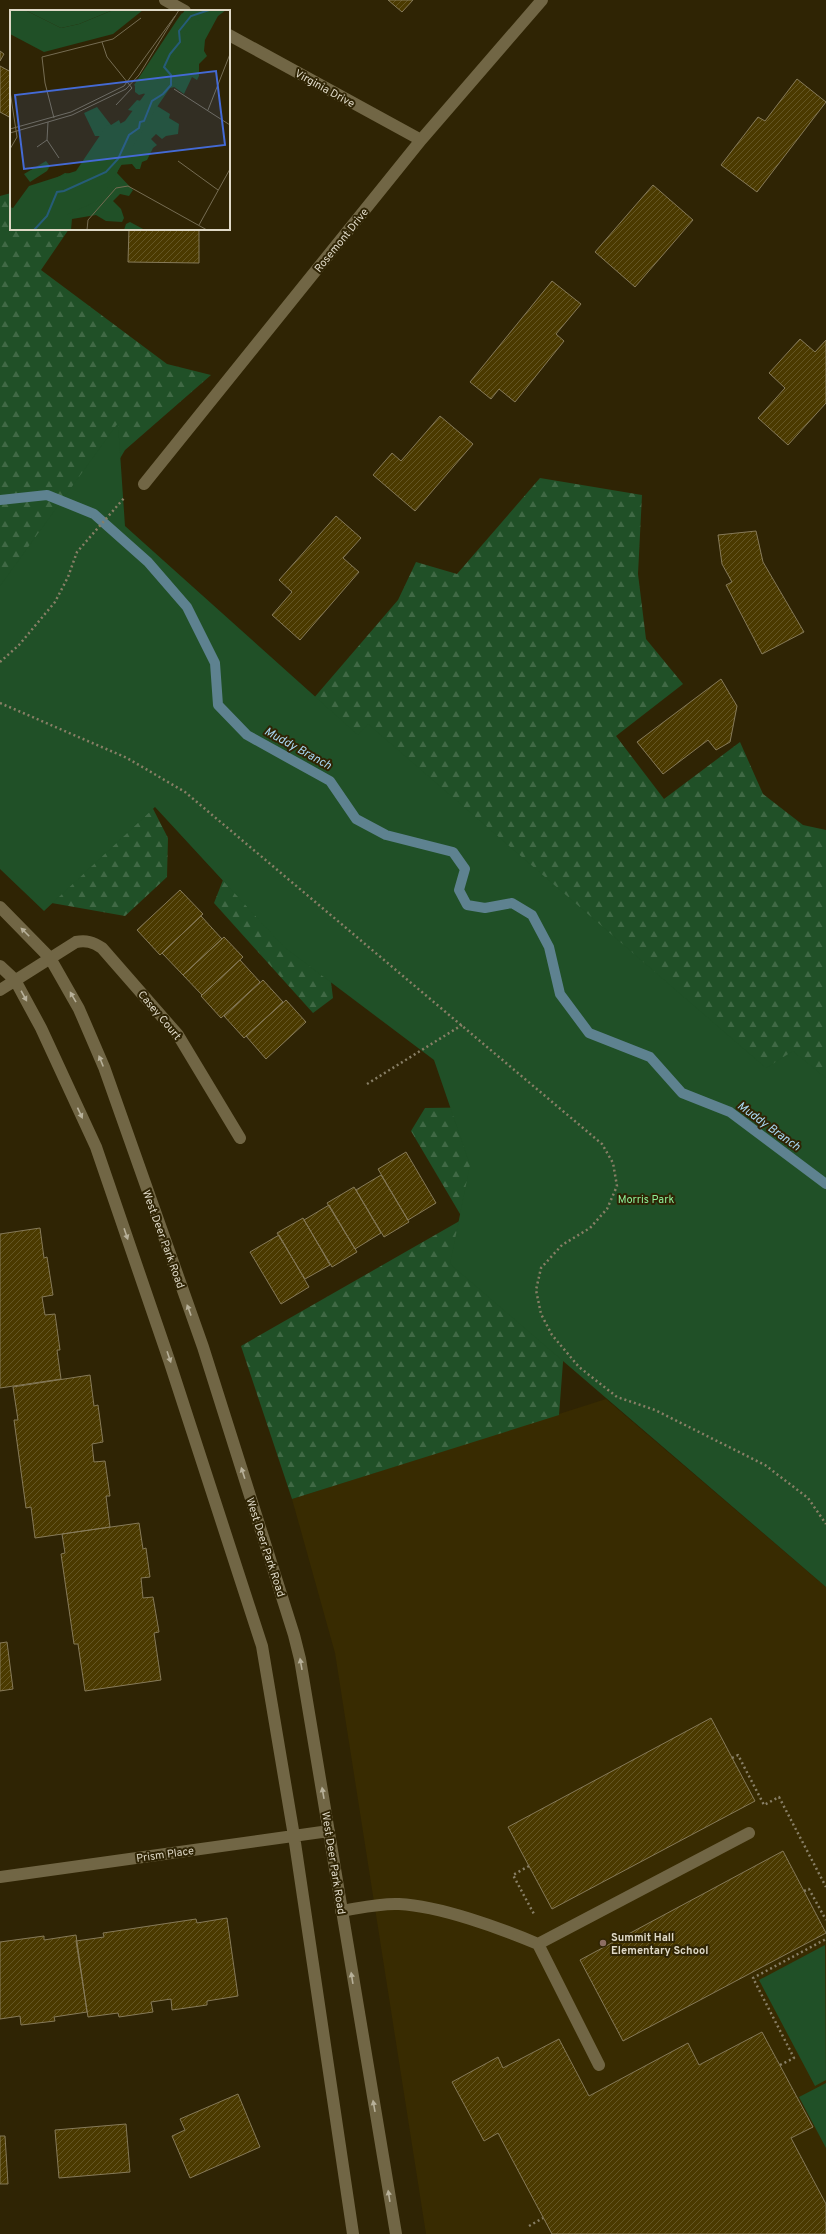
<svg xmlns="http://www.w3.org/2000/svg" width="826" height="2234" font-family="Overpass,sans-serif">
	<style>
		.built { fill: #382b01 }
		.forest { fill: url(#forest-firs) }
		.green { fill: #205027 }
		.lines { fill: none; stroke-linecap: round; stroke-linejoin: round }
		.stream { stroke: #5e8290; stroke-width: 10 }
		.building { fill: url(#building-hatch); stroke: #867a59 }
		.path { stroke: #887f66; stroke-width: 2.5; stroke-dasharray: 2 3; stroke-linecap: butt }
		.minor { stroke: #716645; stroke-width: 12 }
		.oneway { fill: #b8b19a }
		.education-dot { fill: #8d6e63; stroke: #2f2404; stroke-width: 1.5 }
		.labels { text-anchor: middle; stroke-width: 4; stroke-linejoin: round; paint-order: stroke }
		.street-label { font-size: 11px; fill: #dfd9c7; stroke: #2f2404 }
		.park-label { font-size: 11px; fill: #8df098; stroke: #2f2404 }
		.poi-label { font-size: 11px; font-weight: bold; fill: #dfd9c7; stroke: #2f2404; text-anchor: start }
		.water-label { font-size: 12px; font-style: italic; fill: #a9d7f2; stroke: #2f2404 }
		.inset-river { fill: none; stroke: #265c78; stroke-width: 2 }
		.inset-road { fill: none; stroke: #756c52; stroke-width: 1 }
		.view { fill: #446ad5; fill-opacity: 0.15; stroke: #446ad5; stroke-width: 2 }
		.inset-edge { fill: none; stroke: #dfd9c7; stroke-width: 2 }
	</style>
	<defs>
		<pattern id="forest-firs" width="22" height="20" patternUnits="userSpaceOnUse"><rect width="22" height="20" fill="#205027"/><path d="M5 1l3.5 6h-7zM16 11l3.5 6h-7z" fill="#406945"/></pattern>
		<pattern id="building-hatch" width="6" height="6" patternUnits="userSpaceOnUse"><rect width="6" height="6" fill="#4b3a00"/><path d="M-1 1l2-2M0 6l6-6M5 7l2-2" fill="none" stroke="#645624"/></pattern>
	</defs>
	<rect width="100%" height="100%" fill="#2f2404"/>
	<path class="built" d="M 606,1399 L 826,1587 L 826,2234 L 426,2234 L 335,1653 L 292,1499 Z"/>
	<path class="forest" d="M 11,193 L 11,229 L 69,229 L 41,270 L 167,364 L 211,375 L 125,450 L 80,526 L 313,699 L 398,600 L 416,562 L 457,574 L 540,478 L 642,495 L 638,574 L 646,639 L 683,684 L 616,736 L 664,799 L 740,742 L 763,794 L 803,825 L 826,830 L 826,1475 L 564,1349 L 559,1415 L 292,1499 L 241,1346 L 463,1219 L 411,1131 L 425,1108 L 497,1107 L 328,958 L 333,998 L 313,1013 L 214,903 L 223,880 L 147,797 L 168,838 L 167,877 L 125,916 L 46,902 L 0,864 L 0,196 Z"/>
	<path class="green" d="M 118,423 L 125,526 L 358,735 L 368,724 L 766,1068 L 793,1051 L 826,1078 L 826,1587 L 450,1264 L 470,1165 L 434,1060 L 284,947 L 155,807 L 44,911 L 0,869 L 0,586 Z
		M 825,1945 L 826,2080 L 815,2086 L 759,1980 Z
		M 826,2083 L 826,2148 L 799,2097 Z"/>
	<g class="lines">
		<path class="stream" d="M 0,500 L 47,495 L 94,514 L 148,562 L 187,607 L 215,663 L 218,705 L 247,735 L 330,781 L 356,819 L 386,835 L 453,852 L 465,869 L 459,890 L 467,905 L 485,908 L 512,903 L 532,915 L 549,947 L 560,994 L 589,1033 L 650,1057 L 682,1093 L 730,1112 L 826,1184"/>
	</g>
	<path class="building" d="M 388,0 L 413,0 L 402,12 Z
		M 0,51 L 4,54 L 0,61 Z
		M 0,66 L 11,72 L 11,118 L 0,112 Z
		M 797,79 L 826,102 L 757,192 L 721,165 L 758,117 L 765,121 Z
		M 653,185 L 693,220 L 635,287 L 595,252 Z
		M 129,229 L 199,229 L 199,263 L 128,262 Z
		M 552,281 L 581,304 L 556,334 L 564,341 L 515,402 L 499,389 L 491,399 L 470,382 Z
		M 800,339 L 815,352 L 826,340 L 826,403 L 788,445 L 758,418 L 785,388 L 769,373 Z
		M 440,416 L 473,444 L 415,511 L 373,475 L 392,453 L 401,461 Z
		M 336,516 L 361,538 L 343,558 L 359,572 L 300,640 L 272,615 L 292,592 L 279,580 Z
		M 756,531 L 763,562 L 804,632 L 762,654 L 726,585 L 732,582 L 722,564 L 718,535 Z
		M 721,679 L 737,706 L 730,742 L 716,750 L 708,740 L 663,774 L 637,742 Z
		M 180,890 L 203,914 L 160,955 L 137,930 Z
		M 201,916 L 222,939 L 183,975 L 162,953 Z
		M 224,937 L 243,957 L 202,995 L 183,975 Z
		M 240,960 L 260,982 L 221,1018 L 201,996 Z
		M 263,980 L 283,1002 L 244,1038 L 224,1016 Z
		M 286,1000 L 306,1022 L 266,1059 L 246,1036 Z
		M 406,1152 L 436,1203 L 408,1220 L 378,1169 Z
		M 381,1175 L 409,1222 L 384,1237 L 356,1190 Z
		M 354,1187 L 381,1233 L 355,1249 L 327,1203 Z
		M 329,1205 L 357,1252 L 332,1267 L 304,1220 Z
		M 303,1218 L 330,1265 L 305,1279 L 277,1233 Z
		M 40,1228 L 44,1258 L 47,1257 L 53,1295 L 42,1297 L 45,1315 L 55,1314 L 60,1350 L 57,1350 L 61,1379 L 0,1388 L 0,1234 Z
		M 279,1235 L 309,1287 L 281,1304 L 250,1252 Z
		M 90,1375 L 94,1406 L 98,1405 L 103,1442 L 92,1444 L 94,1462 L 105,1461 L 110,1496 L 106,1496 L 110,1527 L 35,1538 L 31,1507 L 26,1508 L 14,1420 L 18,1420 L 13,1387 Z
		M 139,1523 L 143,1549 L 146,1548 L 150,1577 L 141,1578 L 143,1598 L 153,1597 L 159,1632 L 154,1633 L 161,1680 L 85,1691 L 78,1644 L 74,1644 L 61,1554 L 65,1553 L 62,1534 Z
		M 7,1642 L 13,1689 L 0,1691 L 0,1643 Z
		M 711,1718 L 755,1801 L 552,1909 L 508,1827 Z
		M 783,1851 L 826,1933 L 623,2041 L 580,1960 Z
		M 227,1918 L 238,1996 L 207,2001 L 207,2005 L 172,2010 L 171,1999 L 151,2002 L 153,2012 L 119,2017 L 118,2013 L 88,2017 L 76,1941 L 104,1937 L 103,1933 L 196,1919 L 197,1923 Z
		M 76,1935 L 87,2012 L 54,2017 L 55,2021 L 21,2025 L 20,2016 L 0,2019 L 0,1942 L 44,1936 L 44,1940 Z
		M 762,2032 L 813,2127 L 791,2138 L 826,2204 L 826,2234 L 552,2234 L 498,2133 L 484,2141 L 452,2082 L 498,2057 L 503,2068 L 559,2039 L 589,2096 L 688,2043 L 699,2065 Z
		M 238,2094 L 260,2147 L 190,2178 L 172,2136 L 185,2130 L 180,2119 Z
		M 126,2124 L 130,2172 L 59,2178 L 55,2130 Z
		M 0,2136 L 5,2136 L 8,2184 L 0,2184 Z"/>
	<g class="lines">
		<path class="path" d="M 0,662 L 19,645 L 55,602 L 68,577 L 77,552 L 125,497
			M 0,703 L 127,758 L 185,792 L 602,1144 L 613,1163 L 617,1186 L 607,1209 L 590,1228 L 562,1245 L 541,1268 L 536,1290 L 541,1314 L 552,1335 L 579,1367 L 617,1397 L 655,1410 L 765,1465 L 808,1498 L 826,1524
			M 367,1084 L 462,1025
			M 732,1758 L 738,1755 L 764,1805 L 779,1797 L 826,1887
			M 529,1866 L 513,1875 L 535,1916
			M 804,1891 L 809,1889 L 826,1920
			M 780,2065 L 794,2058 L 753,1978 L 826,1939
			M 529,2226 L 543,2218"/>
		<path class="minor" d="M 165,0 L 185,11
			M 229,35 L 421,140
			M 144,484 L 421,140 L 542,0
			M 0,907 L 50,958 L 79,1009 L 104,1067 L 203,1347 L 294,1635 L 300,1659 L 396,2234
			M 0,966 L 15,980 L 41,1028 L 96,1147 L 169,1360 L 262,1646 L 294,1836 L 353,2234
			M 0,990 L 76,942 C 86,940 93,942 102,948 L 178,1035 L 240,1138
			M 0,1877 L 329,1831
			M 341,1911 C 360,1908 380,1903 399,1904 C 440,1906 500,1928 538,1944 L 749,1833
			M 538,1944 L 599,2065"/>
	</g>
	<defs><path id="oneway-solid" d="M-6-.8H1V-3.2L6.5 0L1 3.2V.8H-6Z"/></defs>
	<g class="oneway">
		<use href="#oneway-solid" transform="translate(25 932) rotate(-135)"/>
		<use href="#oneway-solid" transform="translate(24 996) rotate(61)"/>
		<use href="#oneway-solid" transform="translate(73 997) rotate(-120)"/>
		<use href="#oneway-solid" transform="translate(101 1061) rotate(-112)"/>
		<use href="#oneway-solid" transform="translate(80 1113) rotate(65)"/>
		<use href="#oneway-solid" transform="translate(126 1234) rotate(71)"/>
		<use href="#oneway-solid" transform="translate(189 1310) rotate(-110)"/>
		<use href="#oneway-solid" transform="translate(169 1357) rotate(71)"/>
		<use href="#oneway-solid" transform="translate(243 1473) rotate(-108)"/>
		<use href="#oneway-solid" transform="translate(301 1664) rotate(-100)"/>
		<use href="#oneway-solid" transform="translate(323 1793) rotate(-100)"/>
		<use href="#oneway-solid" transform="translate(352 1978) rotate(-99)"/>
		<use href="#oneway-solid" transform="translate(374 2106) rotate(-100)"/>
		<use href="#oneway-solid" transform="translate(389 2196) rotate(-99)"/>
	</g>
	<circle class="education-dot" cx="603" cy="1943" r="4"/>
	<g class="labels">
		<g class="street-label">
			<text transform="translate(325 88) rotate(29)" y="4">Virginia Drive</text>
			<text transform="translate(341 240) rotate(-51)" y="4">Rosemont Drive</text>
			<text transform="translate(160 1015) rotate(50)" y="4">Casey Court</text>
			<text transform="translate(164 1239) rotate(70)" y="4">West Deer Park Road</text>
			<text transform="translate(266 1547) rotate(72)" y="4">West Deer Park Road</text>
			<text transform="translate(165 1854) rotate(-8)" y="4">Prism Place</text>
			<text transform="translate(334 1863) rotate(81)" y="4">West Deer Park Road</text>
		</g>
		<g class="park-label">
			<text x="646" y="1203">Morris Park</text>
		</g>
		<g class="poi-label">
			<text x="611" y="1941">Summit Hall<tspan x="611" dy="13">Elementary School</tspan></text>
		</g>
		<g class="water-label">
			<text transform="translate(298 748) rotate(29)" y="4">Muddy Branch</text>
			<text transform="translate(769 1126) rotate(36)" y="4">Muddy Branch</text>
		</g>
	</g>
	<g transform="translate(10 10)">
		<rect width="220" height="220" fill="#2f2404"/>
		<path d="M 0,0 L 15,0 L 51,18 L 69,14 L 103,0 L 133,0 L 103,24 L 34,42 L 0,24 ZM 175,0 L 216,0 L 208,6 L 195,30 L 194,41 L 197,46 L 189,54 L 189,66 L 187,70 L 182,67 L 174,84 L 160,74 L 147,96 L 160,104 L 159,108 L 169,114 L 168,124 L 156,126 L 152,129 L 146,124 L 141,129 L 147,135 L 143,138 L 137,150 L 132,152 L 130,159 L 126,159 L 122,154 L 110,155 L 107,163 L 123,180 L 119,186 L 110,184 L 103,191 L 111,199 L 114,208 L 112,212 L 96,211 L 86,205 L 62,209 L 61,220 L 17,220 L 41,171 L 55,163 L 63,164 L 77,156 L 91,126 L 85,126 L 74,103 L 87,97 L 101,115 L 109,110 L 112,117 L 123,101 L 118,100 L 127,90 L 131,91 L 136,83 L 129,85 L 125,82 L 125,75 ZM 120,212 L 135,220 L 114,220 L 116,214 Z" fill="#205027"/>
		<path d="M 15,0 L 103,0 L 69,14 L 51,18 ZM 190,0 L 200,0 L 178,20 L 162,49 L 157,43 L 149,65 L 169,76 L 160,78 L 147,97 L 90,190 L 58,204 L 49,215 L 54,220 L 0,220 L 0,197 L 3,198 L 19,176 L 66,161 L 97,115 L 106,116 L 115,111 L 135,84 L 124,75 L 167,10 L 172,3 L 180,8 ZM 36,151 L 40,156 L 37,161 L 20,172 L 14,164 Z" fill="#205027"/>
		<path class="inset-river" d="M 24,220 L 37,206 L 47,182 L 54,181 L 96,162 L 108,149 L 119,125 L 129,118 L 130,112 L 134,111 L 142,91 L 153,84 L 161,75 L 161,65 L 154,57 L 160,44 L 170,32 L 169,21 L 181,6 L 199,0"/>
		<path class="inset-road" d="M 92,32 L 97,47 L 122,78 L 106,95M 164,79 L 220,115M 0,81 L 7,127 L 0,139M 198,100 L 220,44M 44,108 L 35,73 L 32,47 L 103,29 L 131,8M 38,112 L 37,130 L 49,148M 0,119 L 61,102 L 114,76 L 165,6M 0,123 L 62,105 L 116,79 L 129,65 L 169,0M 27,137 L 37,130M 168,151 L 208,180M 189,215 L 220,159M 77,220 L 78,210 L 106,178 L 118,176 L 197,220"/>
		<path class="view" d="M 206,61 L 215,135 L 14,159 L 5,85 Z"/>
		<rect width="220" height="220" class="inset-edge"/>
	</g>
</svg>
